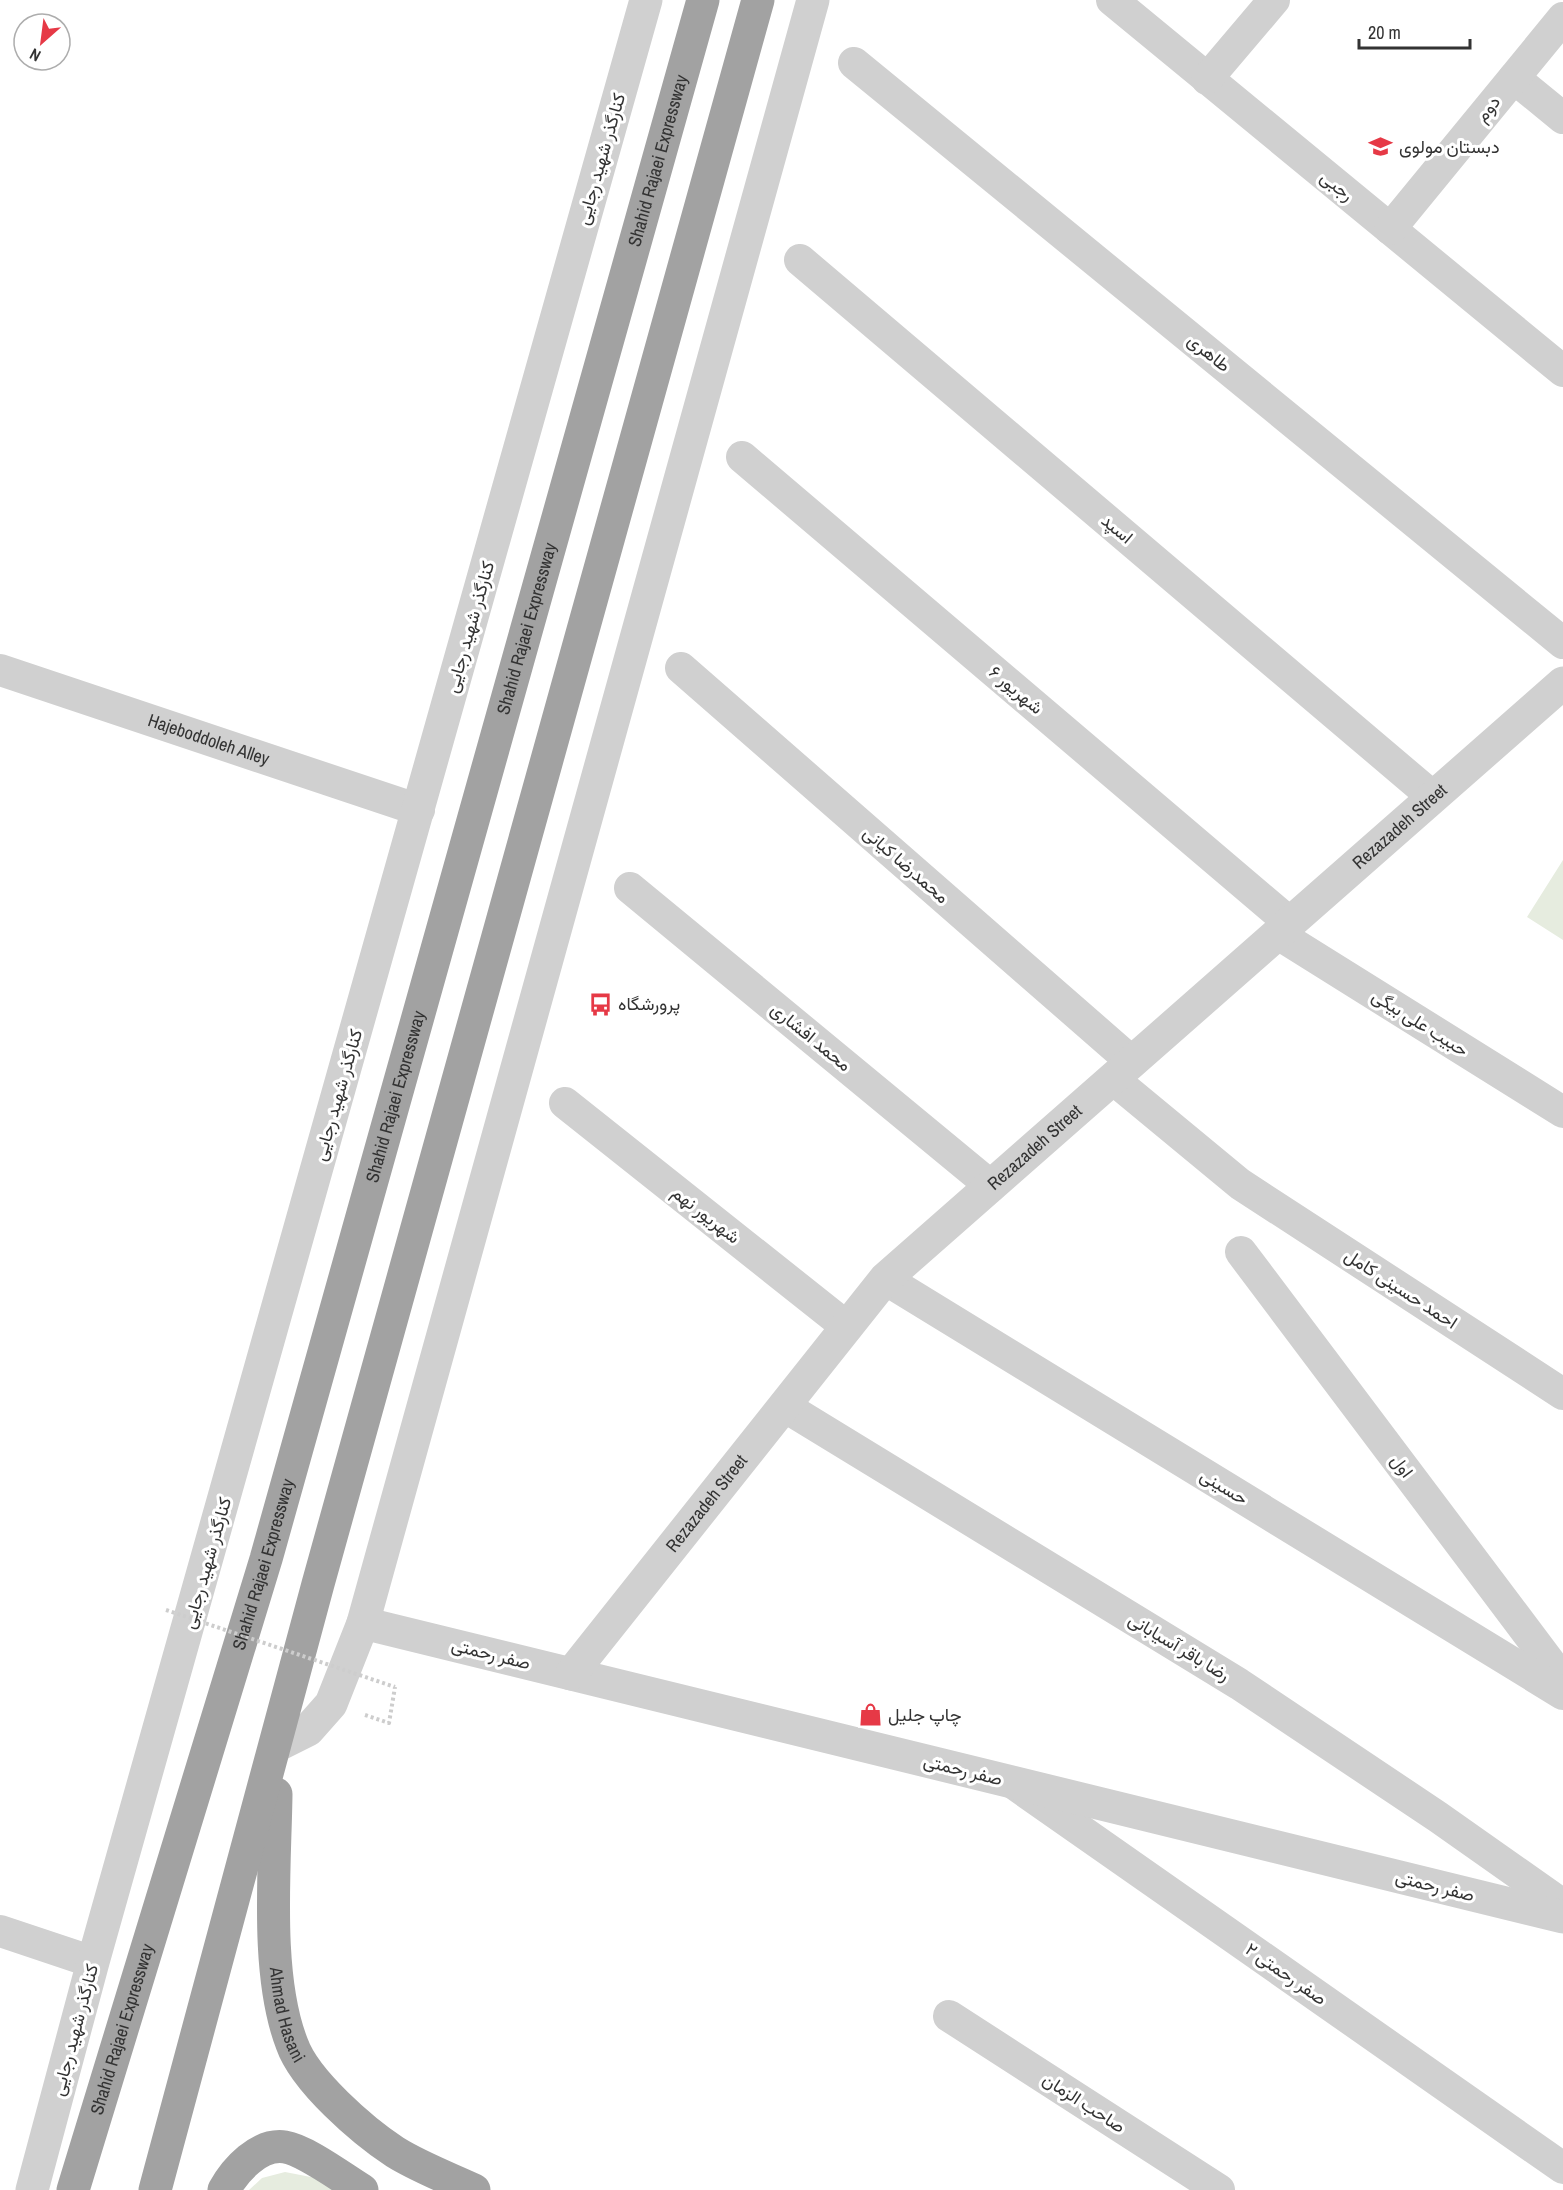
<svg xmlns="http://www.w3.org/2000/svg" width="1563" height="2190" font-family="'Archivo Narrow',Vazirmatn,sans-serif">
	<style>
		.green { fill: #e6ecdf }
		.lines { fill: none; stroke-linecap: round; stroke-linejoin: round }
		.path { stroke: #cdcdcd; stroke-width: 4; stroke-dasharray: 3 3; stroke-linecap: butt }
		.minor { stroke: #d0d0d0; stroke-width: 32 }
		.tertiary { stroke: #d0d0d0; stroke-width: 33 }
		.trunk { stroke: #a2a2a2; stroke-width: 33 }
		.path-bridge { stroke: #cdcdcd; stroke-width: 4; stroke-dasharray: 3 3; stroke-linecap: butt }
		.labels { text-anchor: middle; stroke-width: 6; stroke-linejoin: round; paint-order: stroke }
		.street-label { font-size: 18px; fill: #333; stroke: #fff }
		.poi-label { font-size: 18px; fill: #333; stroke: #fff; text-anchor: start }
	</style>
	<rect width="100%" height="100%" fill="#fff"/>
	<path class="green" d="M 1563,860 L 1563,940 L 1527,917 Z
		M 285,2172 L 316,2178 L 336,2190 L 249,2190 L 262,2178 Z"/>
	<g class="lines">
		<path class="path" d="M 365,1715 L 389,1723 L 395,1687"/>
		<g class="minor">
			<path d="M 1112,0 L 1563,371"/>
			<path d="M 854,63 L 1563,643"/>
			<path d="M 1514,78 L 1563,118"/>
			<path d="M 1207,79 L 1274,0"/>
			<path d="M 1390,229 L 1563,18"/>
			<path d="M 800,260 L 1433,797"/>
			<path d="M 742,457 L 1290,923"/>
			<path d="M 681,668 L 1132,1062"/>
			<path id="s1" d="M 0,670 L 419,810"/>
			<path d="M 630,888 L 991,1186"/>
			<path d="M 1278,934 L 1563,1112"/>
			<path d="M 1113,1079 L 1240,1184 L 1563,1394"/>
			<path d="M 565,1103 L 847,1327"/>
			<path d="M 1241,1252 L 1563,1680"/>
			<path d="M 885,1279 L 1563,1694"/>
			<path d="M 784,1406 L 1239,1684 L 1438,1817 L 1563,1905"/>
			<path d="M 1013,1783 L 1563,2168"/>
			<path d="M 0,1931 L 93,1962"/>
			<path d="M 949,2016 L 1219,2190"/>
		</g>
		<g class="tertiary">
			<path d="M 363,1623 L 1563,1917"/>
			<path id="s2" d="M 571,1674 L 885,1279 L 1563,683"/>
			<path d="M 276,1746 L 308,1730 L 331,1704 L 363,1623 L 813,0"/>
			<path d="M 32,2190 L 93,1962 L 646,0"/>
		</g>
		<g class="trunk">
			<path id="s3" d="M 276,1794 C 275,1868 265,1975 292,2044 C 305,2081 363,2131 395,2152 C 419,2167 448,2178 474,2190"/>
			<path id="s4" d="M 73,2190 L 266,1559 L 703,0"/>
			<path d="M 155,2190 L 318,1584 L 758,0"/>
			<path d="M 224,2190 C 235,2170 259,2143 285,2147 C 305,2150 344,2179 362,2190"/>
		</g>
		<path class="path-bridge" d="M 166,1610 L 395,1687"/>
	</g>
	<defs>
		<symbol id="school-bare" viewBox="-9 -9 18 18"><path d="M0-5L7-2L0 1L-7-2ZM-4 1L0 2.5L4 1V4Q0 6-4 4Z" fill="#e63946" stroke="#fff" stroke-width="2.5" paint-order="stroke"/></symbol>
		<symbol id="bus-bare" viewBox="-9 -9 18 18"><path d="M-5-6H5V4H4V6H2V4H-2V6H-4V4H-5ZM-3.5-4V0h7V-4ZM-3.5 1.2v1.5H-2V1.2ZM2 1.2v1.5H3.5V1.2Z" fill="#e63946" stroke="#fff" stroke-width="2.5" paint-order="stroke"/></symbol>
		<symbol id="shop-bare" viewBox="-9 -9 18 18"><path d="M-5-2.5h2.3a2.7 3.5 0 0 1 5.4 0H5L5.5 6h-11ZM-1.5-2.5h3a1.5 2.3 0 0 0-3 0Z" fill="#e63946" stroke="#fff" stroke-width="2.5" paint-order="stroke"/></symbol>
	</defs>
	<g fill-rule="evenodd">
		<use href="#school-bare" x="1364" y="130" width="33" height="33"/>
		<use href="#bus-bare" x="584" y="988" width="33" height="33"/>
		<use href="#shop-bare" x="854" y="1698" width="33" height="33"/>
	</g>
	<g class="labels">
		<g class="street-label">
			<text transform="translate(1488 109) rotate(-51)" y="6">دوم</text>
			<text transform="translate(601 159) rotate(-74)" y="6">کنارگذر شهید رجایی</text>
			<text dy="6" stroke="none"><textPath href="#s4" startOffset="2112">Shahid Rajaei Expressway</textPath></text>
			<text transform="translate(1337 186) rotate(39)" y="6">رجبی</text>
			<text transform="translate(1209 353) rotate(39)" y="6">طاهری</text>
			<text transform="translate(1117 529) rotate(40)" y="6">اسپد</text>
			<text transform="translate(470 627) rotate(-74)" y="6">کنارگذر شهید رجایی</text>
			<text dy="6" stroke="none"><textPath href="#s4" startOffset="1626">Shahid Rajaei Expressway</textPath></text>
			<text transform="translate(1016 690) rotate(40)" y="6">شهریور ۶</text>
			<text dy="6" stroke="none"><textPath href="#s1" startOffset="220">Hajeboddoleh Alley</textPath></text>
			<text dy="6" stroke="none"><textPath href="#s2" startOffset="1190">Rezazadeh Street</textPath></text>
			<text transform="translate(906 865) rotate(41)" y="6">محمدرضا کیانی</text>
			<text transform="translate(1420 1023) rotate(32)" y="6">حبیب علی بیگی</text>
			<text transform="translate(811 1037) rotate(39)" y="6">محمد افشاری</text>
			<text transform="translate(338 1095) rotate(-74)" y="6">کنارگذر شهید رجایی</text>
			<text dy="6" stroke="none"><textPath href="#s4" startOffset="1140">Shahid Rajaei Expressway</textPath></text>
			<text dy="6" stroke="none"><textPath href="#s2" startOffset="704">Rezazadeh Street</textPath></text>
			<text transform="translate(706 1215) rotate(38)" y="6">شهریور نهم</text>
			<text transform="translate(1401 1289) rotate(33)" y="6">احمد حسینی کامل</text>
			<text transform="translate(1402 1466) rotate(53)" y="6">اول</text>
			<text transform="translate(1224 1487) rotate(31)" y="6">حسینی</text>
			<text dy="6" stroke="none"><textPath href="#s2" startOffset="218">Rezazadeh Street</textPath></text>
			<text transform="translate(207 1563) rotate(-74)" y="6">کنارگذر شهید رجایی</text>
			<text dy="6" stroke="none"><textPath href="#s4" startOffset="654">Shahid Rajaei Expressway</textPath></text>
			<text transform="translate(1179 1647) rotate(31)" y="6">رضا باقر آسیابانی</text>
			<text transform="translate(491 1654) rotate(14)" y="6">صفر رحمتی</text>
			<text transform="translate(963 1770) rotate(14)" y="6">صفر رحمتی</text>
			<text transform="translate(1435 1886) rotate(14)" y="6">صفر رحمتی</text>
			<text transform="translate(1286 1974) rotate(35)" y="6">صفر رحمتی ۲</text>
			<text dy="6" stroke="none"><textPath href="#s3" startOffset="222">Ahmad Hasani</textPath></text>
			<text transform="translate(75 2030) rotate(-75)" y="6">کنارگذر شهید رجایی</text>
			<text dy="6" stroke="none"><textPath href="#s4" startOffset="168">Shahid Rajaei Expressway</textPath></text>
			<text transform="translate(1084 2103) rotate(33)" y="6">صاحب الزمان</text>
		</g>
		<g class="poi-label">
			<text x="1399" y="153">دبستان مولوی</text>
			<text x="618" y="1010">پرورشگاه</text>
			<text x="888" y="1721">چاپ جلیل</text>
		</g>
	</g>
	<g transform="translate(42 42) rotate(208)"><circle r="28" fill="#ffffff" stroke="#adadad" stroke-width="1.5"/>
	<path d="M0-4.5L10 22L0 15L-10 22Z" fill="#e63946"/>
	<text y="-9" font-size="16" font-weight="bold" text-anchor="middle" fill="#333333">N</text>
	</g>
	<path d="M1359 39v9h111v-9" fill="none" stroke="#333333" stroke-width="3"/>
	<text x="1368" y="39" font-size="18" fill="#333333" stroke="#ffffff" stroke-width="4.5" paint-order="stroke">20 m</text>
</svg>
